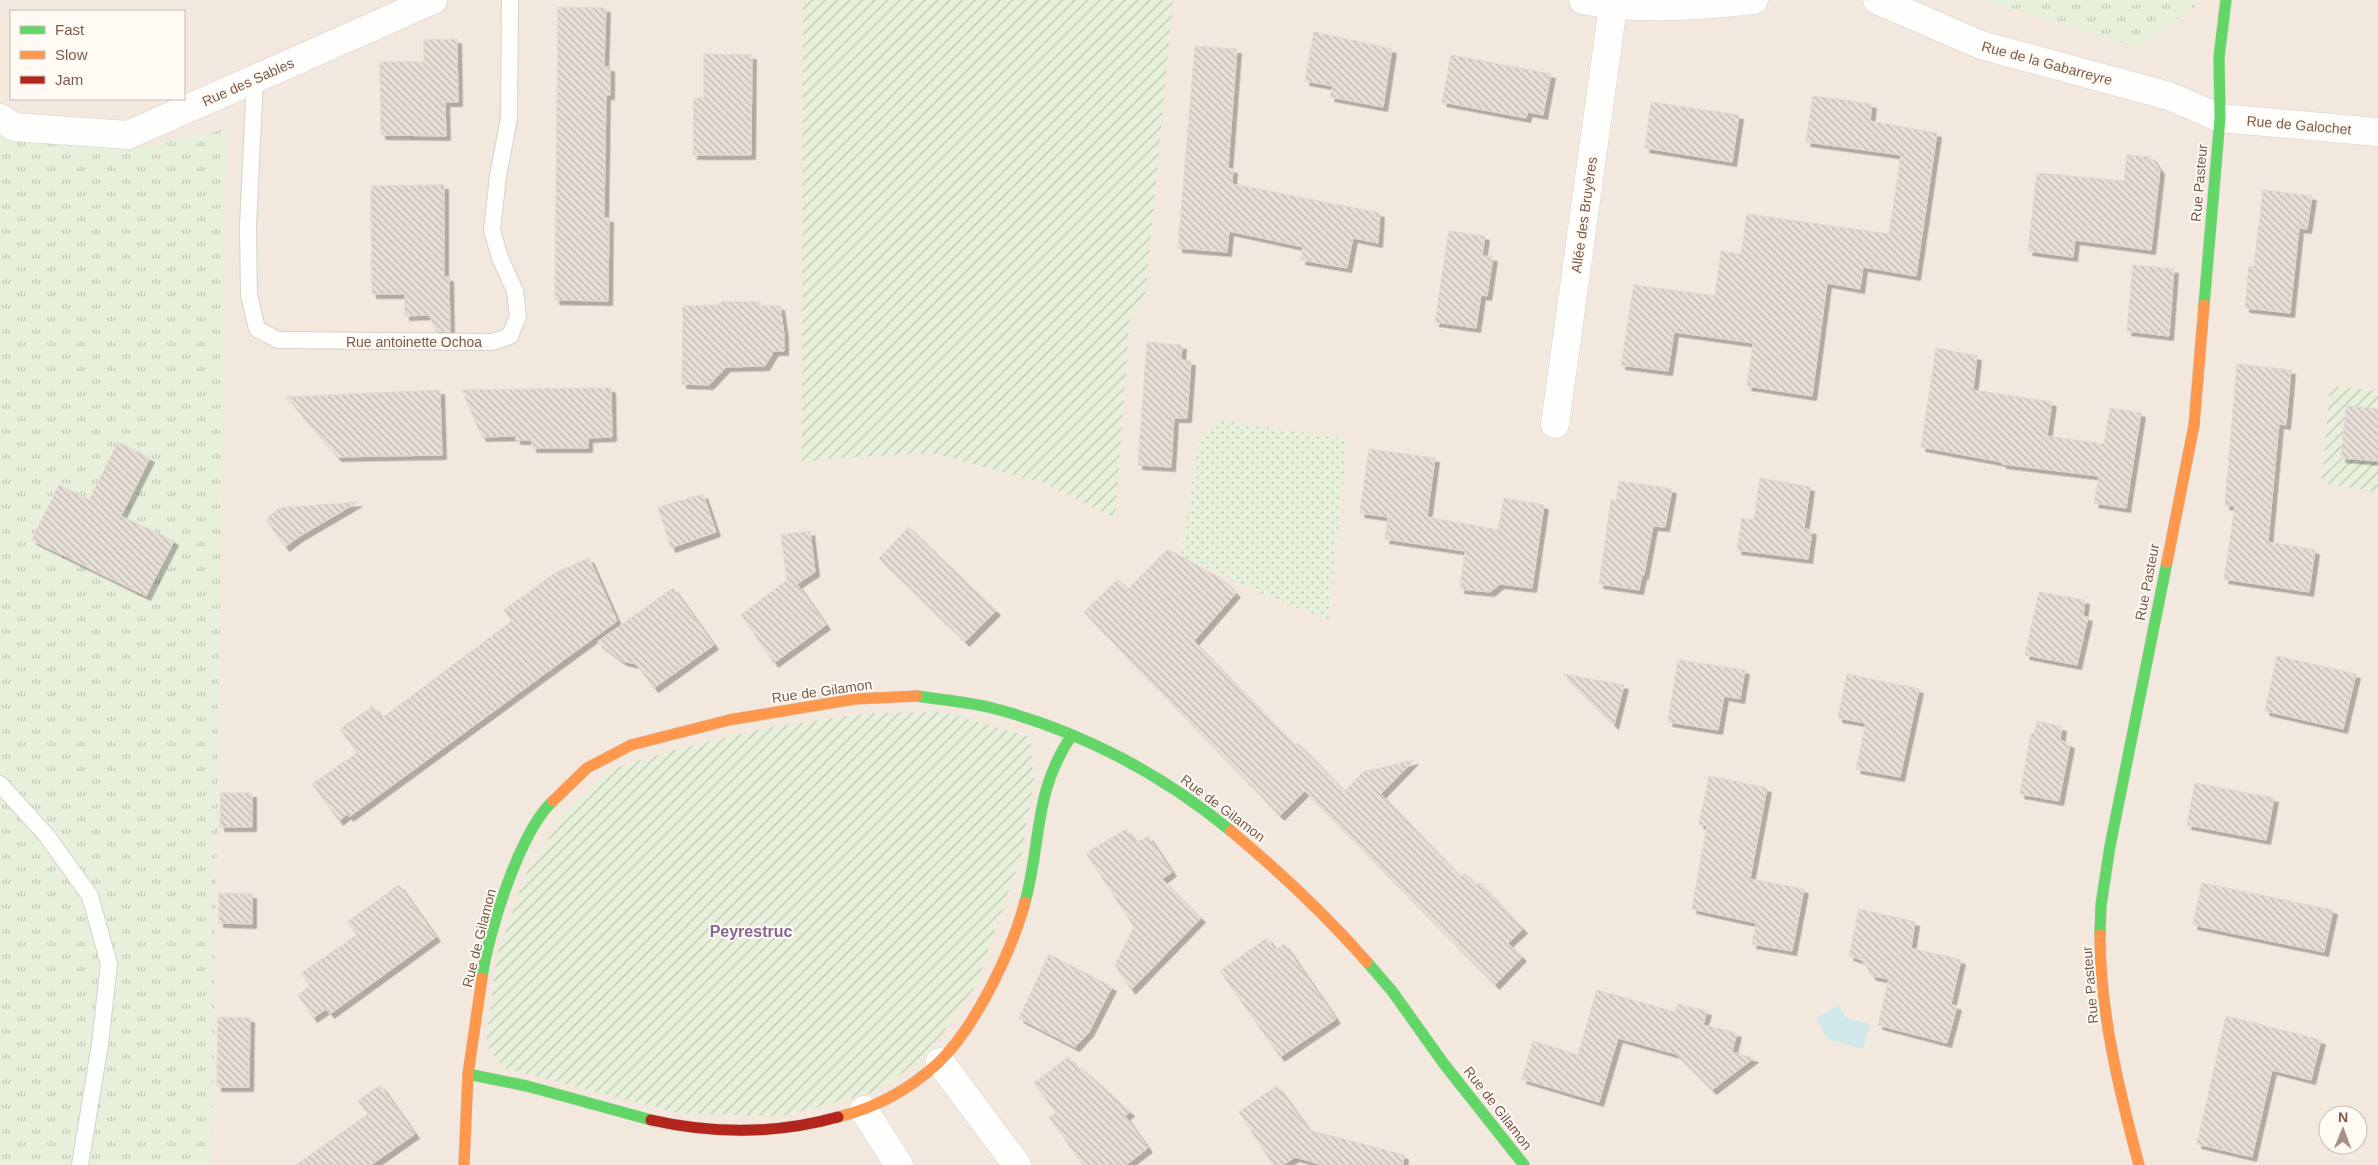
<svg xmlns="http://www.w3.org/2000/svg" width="2378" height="1165" font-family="Arial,sans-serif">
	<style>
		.residential { fill: #f2e8de; fill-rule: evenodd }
		.grass { fill: url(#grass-dots) }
		.park { fill: url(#park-tufts) }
		.garden { fill: url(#garden-furrows) }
		.water { fill: #d0e8ea }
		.building { fill: url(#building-back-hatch); stroke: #e2d8d2; filter: url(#shadow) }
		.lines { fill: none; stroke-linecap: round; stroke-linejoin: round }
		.lane-casing { stroke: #d7d1cb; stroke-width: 18 }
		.street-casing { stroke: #d7d1cb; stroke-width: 29 }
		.fast-casing { stroke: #d9d2cb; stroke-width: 12 }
		.slow-casing { stroke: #d9d2cb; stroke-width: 12 }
		.jam-casing { stroke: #d9d2cb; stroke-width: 12 }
		.lane { stroke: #fefefd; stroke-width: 16 }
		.street { stroke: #fefefd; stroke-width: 28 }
		.fast { stroke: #63d668; stroke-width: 11 }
		.slow { stroke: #ff974d; stroke-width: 11 }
		.jam { stroke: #b3261e; stroke-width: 11 }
		.labels { text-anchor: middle; stroke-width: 4; stroke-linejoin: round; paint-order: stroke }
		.street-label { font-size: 14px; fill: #7a5c4d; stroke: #fffaf3 }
		.quarter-label { font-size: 16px; font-weight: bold; fill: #846695; stroke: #fffaf3 }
	</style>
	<defs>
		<pattern id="grass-dots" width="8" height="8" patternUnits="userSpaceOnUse" patternTransform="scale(1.25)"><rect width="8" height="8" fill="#e7f0db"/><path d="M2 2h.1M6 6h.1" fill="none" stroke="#c0c6b4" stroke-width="1.8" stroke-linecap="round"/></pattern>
		<pattern id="park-tufts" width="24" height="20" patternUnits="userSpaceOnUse" patternTransform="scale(1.25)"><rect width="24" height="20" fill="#e7f0db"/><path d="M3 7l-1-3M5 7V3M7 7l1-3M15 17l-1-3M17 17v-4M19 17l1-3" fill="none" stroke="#c0c6b4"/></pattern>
		<pattern id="garden-furrows" width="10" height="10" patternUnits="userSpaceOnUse" patternTransform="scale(1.25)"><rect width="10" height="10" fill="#e7f0db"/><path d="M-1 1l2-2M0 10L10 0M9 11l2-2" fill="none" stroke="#c0c6b4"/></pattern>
		<pattern id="building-back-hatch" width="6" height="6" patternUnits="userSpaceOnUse" patternTransform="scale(1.25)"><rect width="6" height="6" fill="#e6ded7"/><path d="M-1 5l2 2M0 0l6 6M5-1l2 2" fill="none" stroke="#bfb7b1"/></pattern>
		<filter id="shadow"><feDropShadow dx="4.5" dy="4.5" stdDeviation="0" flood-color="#0004"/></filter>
	</defs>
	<rect width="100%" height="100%" fill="#f9f5f0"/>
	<path class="residential" d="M 0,0 L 2378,0 L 2378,1165 L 0,1165 ZM 11,11 L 184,11 L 184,99 L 11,99 ZM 2328,1115 L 2358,1115 L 2358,1145 L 2328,1145 Z"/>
	<path class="grass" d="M 1218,420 L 1347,439 L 1329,620 L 1272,598 L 1181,556 L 1198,445 Z"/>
	<path class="park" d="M 1983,0 L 2196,0 L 2195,7 L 2137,47 Z
		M 227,129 L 212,1165 L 0,1165 L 0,130 L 16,142 L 136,148 Z"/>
	<path class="garden" d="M 803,0 L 1173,0 L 1145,297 L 1130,317 L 1115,518 L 1044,483 L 932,453 L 823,459 L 802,463 Z
		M 2330,386 L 2378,391 L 2378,492 L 2322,483 Z
		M 943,712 L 1030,737 L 1034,780 L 1022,853 L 976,985 L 928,1055 L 876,1092 L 782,1116 L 678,1113 L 504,1068 L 486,1045 L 497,956 L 526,874 L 566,812 L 614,768 L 682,748 L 766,728 L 870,713 Z"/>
	<path class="water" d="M 1838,1005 L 1846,1018 L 1870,1024 L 1863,1049 L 1828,1039 L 1816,1019 Z"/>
	<path class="building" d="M 558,7 L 606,8 L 604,67 L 610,67 L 610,95 L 606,95 L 604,218 L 609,218 L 608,301 L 555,300 Z
		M 1314,32 L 1392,49 L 1383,107 L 1330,97 L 1333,86 L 1305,81 Z
		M 457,39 L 458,102 L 445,102 L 446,136 L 381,135 L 380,62 L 424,62 L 424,40 Z
		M 1195,46 L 1237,49 L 1228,168 L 1233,169 L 1232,184 L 1380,213 L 1378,243 L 1353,238 L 1347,268 L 1301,260 L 1303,247 L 1229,231 L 1227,252 L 1178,248 Z
		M 704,54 L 752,55 L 751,155 L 693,155 L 694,98 L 704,98 Z
		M 1451,55 L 1551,74 L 1543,115 L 1528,112 L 1526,118 L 1442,102 Z
		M 1813,96 L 1872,104 L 1870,121 L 1937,133 L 1916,276 L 1863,267 L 1860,289 L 1827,283 L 1812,396 L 1747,386 L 1753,343 L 1674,332 L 1668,371 L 1621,365 L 1634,285 L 1715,296 L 1721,251 L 1741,254 L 1747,214 L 1889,234 L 1901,155 L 1806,142 Z
		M 1651,102 L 1739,115 L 1732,162 L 1645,148 Z
		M 2127,155 L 2151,157 L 2160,170 L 2151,250 L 2075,240 L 2073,257 L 2028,251 L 2037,173 L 2124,181 Z
		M 444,185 L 444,277 L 449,277 L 450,332 L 436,331 L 429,315 L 405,316 L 405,294 L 372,294 L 371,186 Z
		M 2263,190 L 2312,196 L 2307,229 L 2299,228 L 2290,313 L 2245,308 L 2249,266 L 2254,267 Z
		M 1449,231 L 1485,236 L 1482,256 L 1493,257 L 1487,296 L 1481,295 L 1476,328 L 1435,322 Z
		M 2133,265 L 2174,269 L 2169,336 L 2127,331 Z
		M 720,302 L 760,302 L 760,306 L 780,306 L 784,334 L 784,351 L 774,351 L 765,366 L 726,367 L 709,385 L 682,384 L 683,306 L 719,305 Z
		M 1147,342 L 1182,345 L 1181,360 L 1191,361 L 1187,418 L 1174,418 L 1171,467 L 1138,465 Z
		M 1936,348 L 1977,356 L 1973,390 L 2052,402 L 2047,436 L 2104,444 L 2110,408 L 2141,413 L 2126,508 L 2094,503 L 2099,476 L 2002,464 L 2002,462 L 1921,447 Z
		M 2237,364 L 2291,370 L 2286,425 L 2279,424 L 2268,542 L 2315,550 L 2309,592 L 2224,579 L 2235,506 L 2225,505 Z
		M 611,388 L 612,437 L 588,438 L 588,448 L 532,448 L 532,440 L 516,440 L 516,436 L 482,437 L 462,390 Z
		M 440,390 L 442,455 L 337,457 L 286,397 Z
		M 2346,406 L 2378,409 L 2378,461 L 2341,458 Z
		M 118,442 L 150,458 L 121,516 L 174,541 L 146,596 L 32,540 L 59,485 L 89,500 Z
		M 1369,449 L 1435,458 L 1427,517 L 1498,530 L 1504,498 L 1544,505 L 1532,588 L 1500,584 L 1490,592 L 1460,589 L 1465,551 L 1385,539 L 1388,517 L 1360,513 Z
		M 1760,478 L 1810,487 L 1804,529 L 1812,530 L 1808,559 L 1737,550 L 1742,518 L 1754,520 Z
		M 1619,481 L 1672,489 L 1665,527 L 1653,526 L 1644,575 L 1642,575 L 1639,590 L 1599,584 L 1611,500 L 1616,501 Z
		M 703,494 L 716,532 L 671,548 L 658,507 Z
		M 358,502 L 300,536 L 285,547 L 266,519 L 279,508 Z
		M 909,527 L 996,611 L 965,642 L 879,558 Z
		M 810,531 L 815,572 L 797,584 L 826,625 L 774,663 L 741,615 L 787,580 L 781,535 Z
		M 1168,549 L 1225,581 L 1236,593 L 1194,641 L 1295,746 L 1298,743 L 1345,791 L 1363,772 L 1414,760 L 1381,794 L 1461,877 L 1465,873 L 1477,885 L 1480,883 L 1523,929 L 1508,943 L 1522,957 L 1495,985 L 1305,791 L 1280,816 L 1084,612 L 1118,579 L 1128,589 Z
		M 589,558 L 617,621 L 349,817 L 347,814 L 339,821 L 312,784 L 357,753 L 340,729 L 373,706 L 382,718 L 512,621 L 504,610 L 555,573 Z
		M 673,588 L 714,645 L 654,688 L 636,664 L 622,661 L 597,642 Z
		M 2039,592 L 2085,600 L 2083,616 L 2088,617 L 2077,665 L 2025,655 Z
		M 2277,656 L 2356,674 L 2343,729 L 2265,711 Z
		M 1678,660 L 1745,670 L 1740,699 L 1724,696 L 1718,730 L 1668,722 Z
		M 1563,674 L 1624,685 L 1614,725 Z
		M 1847,674 L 1919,689 L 1900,777 L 1856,769 L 1866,723 L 1838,718 Z
		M 2037,721 L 2062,727 L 2060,740 L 2070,744 L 2059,801 L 2020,794 L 2031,733 L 2034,734 Z
		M 1709,776 L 1767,788 L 1750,879 L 1804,889 L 1792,951 L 1752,944 L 1756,923 L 1692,909 L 1707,826 L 1699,824 Z
		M 2195,783 L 2274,798 L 2266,840 L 2187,825 Z
		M 221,793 L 252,793 L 252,827 L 220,827 Z
		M 1126,829 L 1136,843 L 1148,836 L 1172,872 L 1162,879 L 1201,918 L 1131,990 L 1115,965 L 1134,927 L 1086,853 Z
		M 2202,883 L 2333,910 L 2324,952 L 2193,925 Z
		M 399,885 L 436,937 L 330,1014 L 326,1009 L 313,1018 L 298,995 L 310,986 L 301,973 L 357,935 L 347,922 Z
		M 219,893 L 252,894 L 252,924 L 219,923 Z
		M 1859,909 L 1915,922 L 1911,948 L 1961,960 L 1951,1004 L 1957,1006 L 1947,1043 L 1878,1025 L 1889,979 L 1872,976 L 1862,960 L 1849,956 Z
		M 1267,938 L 1275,950 L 1284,944 L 1336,1019 L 1280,1057 L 1220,971 Z
		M 1049,954 L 1112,987 L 1089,1032 L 1075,1047 L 1019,1018 Z
		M 1597,990 L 1675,1012 L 1678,1004 L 1707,1011 L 1703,1025 L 1737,1033 L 1732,1052 L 1754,1058 L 1712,1090 L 1676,1054 L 1618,1038 L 1599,1102 L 1522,1079 L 1533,1041 L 1578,1055 Z
		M 2226,1016 L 2321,1040 L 2311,1080 L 2272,1070 L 2252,1157 L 2197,1144 Z
		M 218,1017 L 250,1018 L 249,1087 L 217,1087 Z
		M 1068,1057 L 1079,1070 L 1082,1068 L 1130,1112 L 1125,1116 L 1148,1148 L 1126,1165 L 1083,1165 L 1049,1117 L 1056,1113 L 1034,1083 Z
		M 380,1085 L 415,1134 L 371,1165 L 296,1165 L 368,1114 L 358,1101 Z
		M 1277,1086 L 1309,1130 L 1404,1155 L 1403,1165 L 1323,1165 L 1295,1157 L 1283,1165 L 1273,1165 L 1239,1112 Z"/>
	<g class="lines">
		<defs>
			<path id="lane" d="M 255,79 L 248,227 L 249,295 L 257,329 L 278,340 L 492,342 L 510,336 L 518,316 L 515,291 L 500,258 L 492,230 L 498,176 L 509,118 L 510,0
				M 0,784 L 47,836 L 90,896 L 109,964 L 100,1044 L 80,1165"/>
			<path id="street" d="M 1583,0 C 1639,11 1697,6 1754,0
				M 1877,0 L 1981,45 L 2169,96 L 2220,118 L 2378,132
				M 0,118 L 14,127 L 128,135 L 433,0
				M 1555,424 L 1613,6
				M 940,1062 L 1017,1165
				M 864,1110 L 899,1165"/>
			<path id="fast" d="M 2204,305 L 2220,118 L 2219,57 L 2226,0
				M 917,696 C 942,700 968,702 992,708 C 1079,730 1162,774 1231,831
				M 1025,902 C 1042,840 1033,792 1072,735
				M 2100,935 L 2101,905 L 2110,846 L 2167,562
				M 1367,962 L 1392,991 L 1444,1064 L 1524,1165
				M 482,978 C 488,933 520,831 553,801
				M 468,1074 L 527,1086 L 651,1120"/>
			<path id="slow" d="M 2167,562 L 2194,425 L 2204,305
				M 553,801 L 587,768 L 631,745 L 729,720 L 855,699 L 917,696
				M 1231,831 C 1280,872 1325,914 1367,962
				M 2100,935 C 2100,1013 2119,1090 2139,1165
				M 838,1117 C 875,1108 910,1089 938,1063 C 975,1028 1012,951 1025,902
				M 464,1165 L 468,1074 L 482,978"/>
			<path id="jam" d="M 651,1120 C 713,1134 777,1134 838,1117"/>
		</defs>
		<use href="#lane" class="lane-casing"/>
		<use href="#street" class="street-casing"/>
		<use href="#fast" class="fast-casing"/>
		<use href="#slow" class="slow-casing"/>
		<use href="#jam" class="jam-casing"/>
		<use href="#lane" class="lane"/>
		<use href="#street" class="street"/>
		<use href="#fast" class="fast"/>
		<use href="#slow" class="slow"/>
		<use href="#jam" class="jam"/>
	</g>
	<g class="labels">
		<g class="street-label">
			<text transform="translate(2047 63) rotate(15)" y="5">Rue de la Gabarreyre</text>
			<text transform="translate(248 82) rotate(-24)" y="5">Rue des Sables</text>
			<text transform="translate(2299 125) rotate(5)" y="5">Rue de Galochet</text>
			<text transform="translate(2199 183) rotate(-85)" y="5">Rue Pasteur</text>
			<text transform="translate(1584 215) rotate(-82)" y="5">Allée des Bruyères</text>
			<text x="414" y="347">Rue antoinette Ochoa</text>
			<text transform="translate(2147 582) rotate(-79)" y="5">Rue Pasteur</text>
			<text transform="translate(822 691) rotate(-8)" y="5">Rue de Gilamon</text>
			<text transform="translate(1223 808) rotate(37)" y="5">Rue de Gilamon</text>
			<text transform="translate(479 938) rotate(-76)" y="5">Rue de Gilamon</text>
			<text transform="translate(2090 985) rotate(-95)" y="5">Rue Pasteur</text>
			<text transform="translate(1498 1108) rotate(52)" y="5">Rue de Gilamon</text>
		</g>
		<g class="quarter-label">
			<text x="751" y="937">Peyrestruc</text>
		</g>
	</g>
	<rect x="10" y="10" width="175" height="90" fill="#fffaf3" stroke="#cabbb1"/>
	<rect x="20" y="26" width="25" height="8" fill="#63d668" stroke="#cabbb1"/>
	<text x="55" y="35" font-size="15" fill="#7a5c4d">Fast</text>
	<rect x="20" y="51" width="25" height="8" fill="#ff974d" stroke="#cabbb1"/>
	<text x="55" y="60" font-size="15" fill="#7a5c4d">Slow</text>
	<rect x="20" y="76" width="25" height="8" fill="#b3261e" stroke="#cabbb1"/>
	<text x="55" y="85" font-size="15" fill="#7a5c4d">Jam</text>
	<g transform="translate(2343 1130) rotate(1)"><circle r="24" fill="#fffaf3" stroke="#cabbb1"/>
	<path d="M0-4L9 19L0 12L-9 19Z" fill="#a69286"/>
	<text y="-8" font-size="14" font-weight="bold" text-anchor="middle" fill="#7a5c4d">N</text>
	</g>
</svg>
